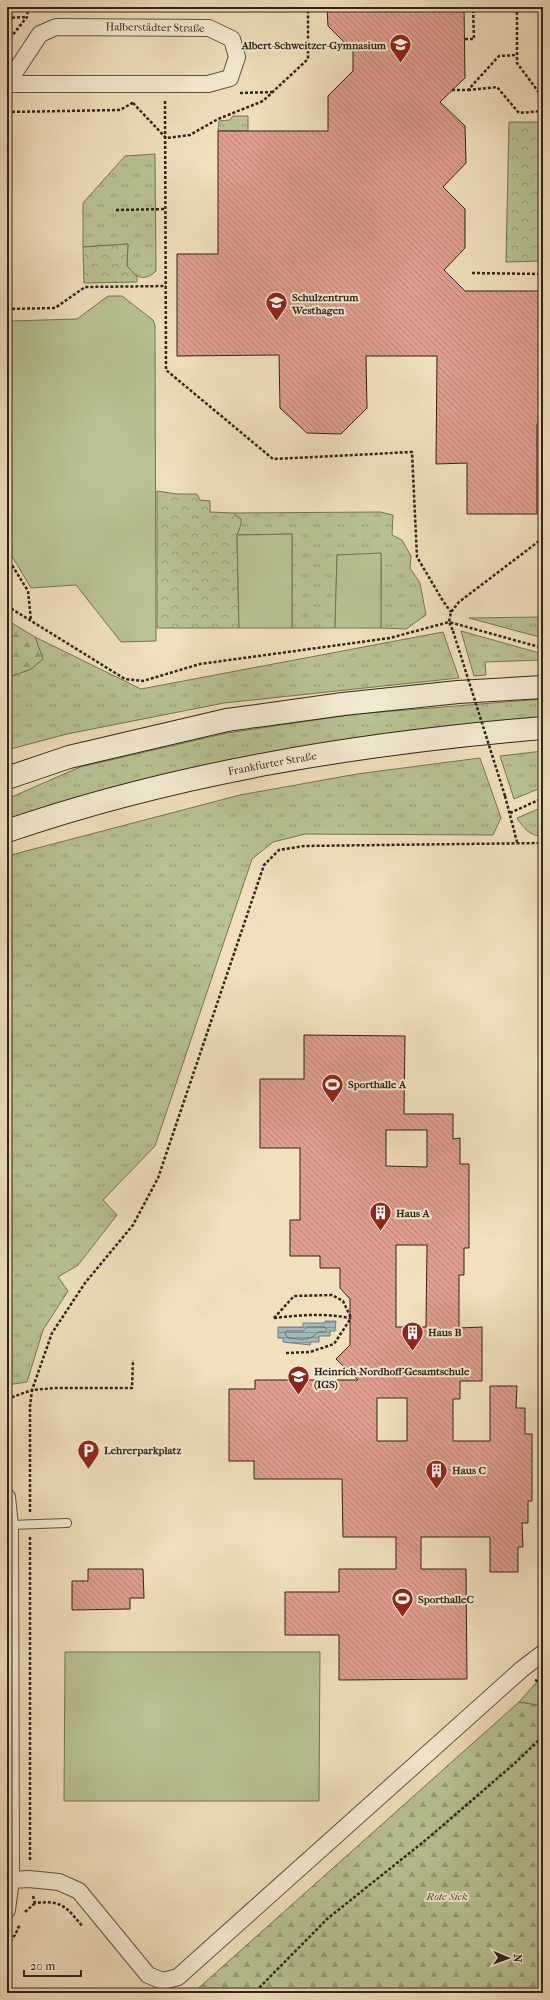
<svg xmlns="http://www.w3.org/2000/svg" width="550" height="2000" font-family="'IM FELL French Canon',serif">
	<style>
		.grass { fill: url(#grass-tufts); stroke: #747457 }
		.forest { fill: url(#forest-firs); stroke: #747457 }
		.park { fill: url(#park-crowns); stroke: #747457 }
		.garden { fill: #b8c292; stroke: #747457 }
		.water { fill: url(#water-rules); stroke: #737e7c }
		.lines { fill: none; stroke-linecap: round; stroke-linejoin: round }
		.shore { stroke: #68706c; stroke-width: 1 }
		.building { fill: url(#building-back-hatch); stroke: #2f251c; fill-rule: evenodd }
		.lane-casing { stroke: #5f5444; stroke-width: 10 }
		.street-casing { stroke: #5f5444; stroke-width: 18 }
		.secondary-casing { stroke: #2f251c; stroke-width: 24 }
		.path { stroke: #2f251c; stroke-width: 2.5; stroke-dasharray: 3 2; stroke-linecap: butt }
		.lane { stroke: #f5ebd4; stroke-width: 8 }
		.street { stroke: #f5ebd4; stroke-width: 16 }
		.secondary { stroke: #f5ebd4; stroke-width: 22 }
		.path-bridge { stroke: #2f251c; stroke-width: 2.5; stroke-dasharray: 3 2; stroke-linecap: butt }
		.labels { text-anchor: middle; stroke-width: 4; stroke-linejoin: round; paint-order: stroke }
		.street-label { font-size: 11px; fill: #2f251c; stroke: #f5ebd4 }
		.poi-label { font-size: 11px; font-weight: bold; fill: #2f251c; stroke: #f5ebd4; text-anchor: start }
		.park-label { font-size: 11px; font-style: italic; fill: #514c3a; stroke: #f5ebd4 }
	</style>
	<defs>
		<pattern id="grass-tufts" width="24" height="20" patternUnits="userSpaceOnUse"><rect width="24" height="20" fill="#b8c292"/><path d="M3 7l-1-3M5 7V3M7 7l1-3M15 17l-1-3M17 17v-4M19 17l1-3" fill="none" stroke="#969d76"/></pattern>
		<pattern id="forest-firs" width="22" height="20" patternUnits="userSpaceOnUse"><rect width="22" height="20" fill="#b8c292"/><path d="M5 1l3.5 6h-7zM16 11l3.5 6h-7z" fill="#969d76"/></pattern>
		<pattern id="park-crowns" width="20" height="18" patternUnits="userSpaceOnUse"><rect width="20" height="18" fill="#b8c292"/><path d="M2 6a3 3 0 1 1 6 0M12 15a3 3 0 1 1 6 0" fill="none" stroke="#969d76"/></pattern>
		<pattern id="water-rules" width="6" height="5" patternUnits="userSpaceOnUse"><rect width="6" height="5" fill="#a0babc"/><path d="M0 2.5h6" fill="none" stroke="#839798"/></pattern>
		<pattern id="building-back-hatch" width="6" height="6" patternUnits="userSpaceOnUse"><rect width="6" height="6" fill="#e09e91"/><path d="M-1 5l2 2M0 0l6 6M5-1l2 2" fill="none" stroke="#b68176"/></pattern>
	</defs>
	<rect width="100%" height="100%" fill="#f0e0bd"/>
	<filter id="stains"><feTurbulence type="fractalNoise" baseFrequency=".005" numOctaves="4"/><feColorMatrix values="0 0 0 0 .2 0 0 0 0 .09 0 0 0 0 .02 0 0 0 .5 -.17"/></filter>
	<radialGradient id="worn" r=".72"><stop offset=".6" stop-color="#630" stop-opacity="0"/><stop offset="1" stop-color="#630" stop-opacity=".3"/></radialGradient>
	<path class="grass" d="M 233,116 L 248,116 L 248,131 L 218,131 L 219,121 L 230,120 Z
		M 155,154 L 156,271 C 145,282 135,278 127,266 L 128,244 L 83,247 L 83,203 L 125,156 Z
		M 380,512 L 393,515 L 392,535 L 402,540 L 411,556 L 410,568 L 420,583 L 426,615 L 406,629 L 381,628 L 381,554 L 337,555 L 335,628 L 292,628 L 292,534 L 237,535 L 239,528 L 233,513 Z
		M 543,617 L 543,638 L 469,618 Z
		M 461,631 L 543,654 L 543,660 L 485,662 L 486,675 L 474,676 Z
		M 443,632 L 459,678 L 224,703 L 67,734 L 7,750 L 7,678 L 31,669 L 43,659 L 35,637 L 141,689 Z
		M 543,699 L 543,717 L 438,727 L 360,737 L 230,760 L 7,820 L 7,799 L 80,767 L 227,733 L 356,714 Z
		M 543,751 L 543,787 L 514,799 L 500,756 Z
		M 480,758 L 501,818 L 493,835 L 305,834 L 273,842 L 252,859 L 155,1146 L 103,1200 L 117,1215 L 78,1265 L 58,1277 L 68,1291 L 43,1330 L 27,1382 L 7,1385 L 7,856 L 240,795 L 357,774 Z
		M 543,807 L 543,836 C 531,837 523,828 517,818 Z
		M 543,1675 L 543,1706 L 519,1702 Z"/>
	<path class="forest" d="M 7,620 L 35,637 L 43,659 L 31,669 L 7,678 Z
		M 519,1702 L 543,1706 L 543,1993 L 193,1993 Z"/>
	<path class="park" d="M 509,122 L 543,122 L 543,261 L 506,262 Z
		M 128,244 L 127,266 L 137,277 L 137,282 L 84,283 L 83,247 Z
		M 157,491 L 177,494 L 197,494 L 200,500 L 210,501 L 210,512 L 233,513 L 241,519 L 241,524 L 237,535 L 239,628 L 157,628 Z"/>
	<path class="garden" d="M 108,296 L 122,296 L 153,320 L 155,325 L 156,641 L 121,642 L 76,585 L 31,588 L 7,548 L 7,326 L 10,321 L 77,319 Z
		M 292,534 L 292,628 L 239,628 L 237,535 Z
		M 381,553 L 381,628 L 335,628 L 337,555 Z
		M 65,1652 L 320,1652 L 319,1801 L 64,1801 Z"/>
	<path class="water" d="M 325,1321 L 336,1321 L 335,1331 L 330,1331 L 330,1336 L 319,1336 L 319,1342 L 311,1342 L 310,1345 L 283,1342 L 283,1338 L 278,1338 L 278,1327 L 303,1327 L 303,1323 L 325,1323 Z"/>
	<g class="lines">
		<path class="shore" d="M 308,1327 L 325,1327 L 327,1329 L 325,1332 L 318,1332 C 309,1342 301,1339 288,1338 L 285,1334 L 286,1331 L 303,1331 Z"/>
	</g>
	<path class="building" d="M 327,7 L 464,7 L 465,78 L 440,102 L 465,126 L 466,163 L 443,187 L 465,209 L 465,248 L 444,270 L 465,291 L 543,291 L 543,424 L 537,424 L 537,514 L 467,514 L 467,463 L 436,464 L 437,356 L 366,356 L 367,408 L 341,434 L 307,433 L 280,408 L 279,355 L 177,356 L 177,254 L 218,254 L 218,131 L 328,131 L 328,96 L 353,71 L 353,51 L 328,26 Z
		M 304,1035 L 405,1036 L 404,1114 L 453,1114 L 453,1139 L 460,1138 L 460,1164 L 469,1164 L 469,1248 L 464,1248 L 464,1275 L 459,1275 L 459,1328 L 482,1327 L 482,1381 L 460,1381 L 460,1399 L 453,1399 L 453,1441 L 490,1441 L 490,1386 L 517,1386 L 516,1408 L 525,1408 L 525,1434 L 532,1434 L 532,1501 L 528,1501 L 528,1523 L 522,1523 L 523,1547 L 518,1547 L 518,1572 L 490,1572 L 490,1537 L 421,1537 L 421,1569 L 466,1569 L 467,1679 L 339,1680 L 339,1635 L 285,1635 L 285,1592 L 339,1592 L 339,1569 L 396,1569 L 396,1537 L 343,1537 L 342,1479 L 254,1479 L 254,1461 L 229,1461 L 229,1389 L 255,1389 L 255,1380 L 358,1380 L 336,1359 L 350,1345 L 350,1299 L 340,1288 L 340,1268 L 320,1268 L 320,1256 L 290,1256 L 290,1220 L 300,1220 L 300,1148 L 260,1148 L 260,1079 L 304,1079 ZM 386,1130 L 427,1130 L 427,1167 L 386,1166 ZM 396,1245 L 427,1245 L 426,1327 L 396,1327 ZM 377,1398 L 407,1398 L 407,1441 L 377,1441 Z
		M 88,1569 L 143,1569 L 144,1598 L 130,1598 L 130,1609 L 72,1610 L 72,1581 L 88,1581 Z"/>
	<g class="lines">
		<defs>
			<path id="lane" d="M 10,1525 L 67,1523"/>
			<path id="street" d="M 7,84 L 208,84 L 230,78 L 237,57 L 232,39 L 209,28 L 56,27 L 40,34 L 7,84
				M 7,1497 L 10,1525 L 11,1880 L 7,1910
				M 11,1880 L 29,1879 L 59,1882 L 79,1891 L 148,1975 L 163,1981 L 178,1977 L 522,1669 L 543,1653"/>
			<g id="secondary">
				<path d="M 7,778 L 69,757 L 227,720 L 343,704 L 458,692 L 543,687"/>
				<path id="s1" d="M 7,831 C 179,772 362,743 543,728"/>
			</g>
		</defs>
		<use href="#lane" class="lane-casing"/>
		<use href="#street" class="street-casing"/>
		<use href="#secondary" class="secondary-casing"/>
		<path class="path" d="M 517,7 L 517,63 L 543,98
			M 7,18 L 26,17
			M 465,39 L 474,39 L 473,7
			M 7,42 L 27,17 L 28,7
			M 452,90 L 468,90 L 499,56 L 517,55
			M 468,90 L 497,87 L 519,113 L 543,111
			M 240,93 L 273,92
			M 165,101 L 166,370 L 273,459 L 412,452 L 417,557 L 443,601 L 451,612
			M 133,103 L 166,138 L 190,135 L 218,119 L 263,101 L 308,59 L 308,7
			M 7,112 L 120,110 L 134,102
			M 116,210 L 166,209
			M 472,273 L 543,274
			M 7,309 L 55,308 L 85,287 L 166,286
			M 543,538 L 459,602 L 451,612 L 449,622 L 543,648
			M 7,557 L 28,591 L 31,620
			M 7,606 L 125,679 L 143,681 L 200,664 L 390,638 L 449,622 L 453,631
			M 505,796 L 517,842
			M 510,813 L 543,798
			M 274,1318 L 294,1296 L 332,1295 L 343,1301 L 351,1318
			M 274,1318 C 300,1315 324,1313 350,1318
			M 286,1353 L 310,1352 L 334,1344 L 351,1318
			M 7,1399 L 32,1390 L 52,1333 L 85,1283 L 133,1225 L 158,1178 L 264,865 L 279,850 L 304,846 L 543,843
			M 30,1512 L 30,1406 L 32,1390 L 55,1388 L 132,1388 L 133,1360
			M 30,1537 L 30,1862
			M 535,1680 L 543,1683
			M 33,1896 L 35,1903 C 63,1900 66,1907 83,1927
			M 25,1912 L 35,1903
			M 7,1945 L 15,1935 L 20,1924
			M 251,1993 L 258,1989 L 327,1919 L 427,1839 L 514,1764 L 541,1738 L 543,1730"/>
		<use href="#lane" class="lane"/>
		<use href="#street" class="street"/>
		<use href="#secondary" class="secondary"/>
		<path class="path-bridge" d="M 453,631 L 505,796"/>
	</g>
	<defs>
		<symbol id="school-pin" viewBox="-11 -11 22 30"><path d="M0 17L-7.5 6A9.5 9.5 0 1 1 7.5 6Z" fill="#8f2418" stroke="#f5ebd4"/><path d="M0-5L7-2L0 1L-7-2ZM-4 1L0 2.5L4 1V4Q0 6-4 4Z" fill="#fff"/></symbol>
		<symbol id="stadium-pin" viewBox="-11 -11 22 30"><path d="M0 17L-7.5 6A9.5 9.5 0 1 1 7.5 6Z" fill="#8f2418" stroke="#f5ebd4"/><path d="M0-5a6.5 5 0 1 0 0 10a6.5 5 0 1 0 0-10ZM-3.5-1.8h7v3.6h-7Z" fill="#fff"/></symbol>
		<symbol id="building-pin" viewBox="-11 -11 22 30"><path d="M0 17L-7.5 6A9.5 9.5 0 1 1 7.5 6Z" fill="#8f2418" stroke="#f5ebd4"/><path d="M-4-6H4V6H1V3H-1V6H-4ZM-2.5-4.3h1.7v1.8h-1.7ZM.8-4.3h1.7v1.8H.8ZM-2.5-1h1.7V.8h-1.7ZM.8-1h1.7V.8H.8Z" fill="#fff"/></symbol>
		<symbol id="parking-pin" viewBox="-11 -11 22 30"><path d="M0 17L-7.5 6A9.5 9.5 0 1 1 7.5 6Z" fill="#8f2418" stroke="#f5ebd4"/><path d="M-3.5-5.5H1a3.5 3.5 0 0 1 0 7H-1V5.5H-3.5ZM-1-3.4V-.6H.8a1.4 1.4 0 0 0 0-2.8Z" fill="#fff"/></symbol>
	</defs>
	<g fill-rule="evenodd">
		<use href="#school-pin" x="388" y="32" width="25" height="34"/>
		<use href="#school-pin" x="264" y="290" width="25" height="34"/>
		<use href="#stadium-pin" x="320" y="1072" width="25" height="34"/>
		<use href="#building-pin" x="368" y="1200" width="25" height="34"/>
		<use href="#building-pin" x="400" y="1320" width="25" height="34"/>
		<use href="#school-pin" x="286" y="1364" width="25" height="34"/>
		<use href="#parking-pin" x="76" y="1438" width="25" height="34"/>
		<use href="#building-pin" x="424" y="1458" width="25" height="34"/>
		<use href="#stadium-pin" x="390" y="1586" width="25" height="34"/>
	</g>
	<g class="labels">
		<g class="street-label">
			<text transform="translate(155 27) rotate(1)" y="4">Halberstädter Straße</text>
			<text dy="4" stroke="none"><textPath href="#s1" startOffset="274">Frankfurter Straße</textPath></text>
		</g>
		<g class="poi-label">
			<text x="386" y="49" text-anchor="end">Albert-Schweitzer-Gymnasium</text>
			<text x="292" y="301">Schulzentrum<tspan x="292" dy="13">Westhagen</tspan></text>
			<text x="348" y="1088">Sporthalle A</text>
			<text x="396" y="1217">Haus A</text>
			<text x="428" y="1336">Haus B</text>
			<text x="314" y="1375">Heinrich-Nordhoff-Gesamtschule<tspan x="314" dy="13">(IGS)</tspan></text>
			<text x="104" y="1454">Lehrerparkplatz</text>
			<text x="452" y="1474">Haus C</text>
			<text x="418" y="1603">SporthalleC</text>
		</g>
		<g class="park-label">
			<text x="447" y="1900">Rote Siek</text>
		</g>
	</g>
	<rect width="550" height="2000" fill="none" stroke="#f0e0bd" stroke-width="24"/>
	<rect x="8" y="8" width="534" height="1984" fill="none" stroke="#2f251c" stroke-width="2"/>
	<rect x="12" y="12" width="526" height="1976" fill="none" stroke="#2f251c"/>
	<g transform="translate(508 1958) rotate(91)" stroke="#f5ebd4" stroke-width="3" paint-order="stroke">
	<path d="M0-3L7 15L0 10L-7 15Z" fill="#2f251c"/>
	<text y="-6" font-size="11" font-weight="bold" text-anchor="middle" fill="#2f251c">N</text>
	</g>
	<path d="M24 1970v6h57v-6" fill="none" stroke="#2f251c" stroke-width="2"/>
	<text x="30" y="1970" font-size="12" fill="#2f251c" stroke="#f5ebd4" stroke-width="3" paint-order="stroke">20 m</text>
	<rect width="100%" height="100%" filter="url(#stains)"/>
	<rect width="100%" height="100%" fill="url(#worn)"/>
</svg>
